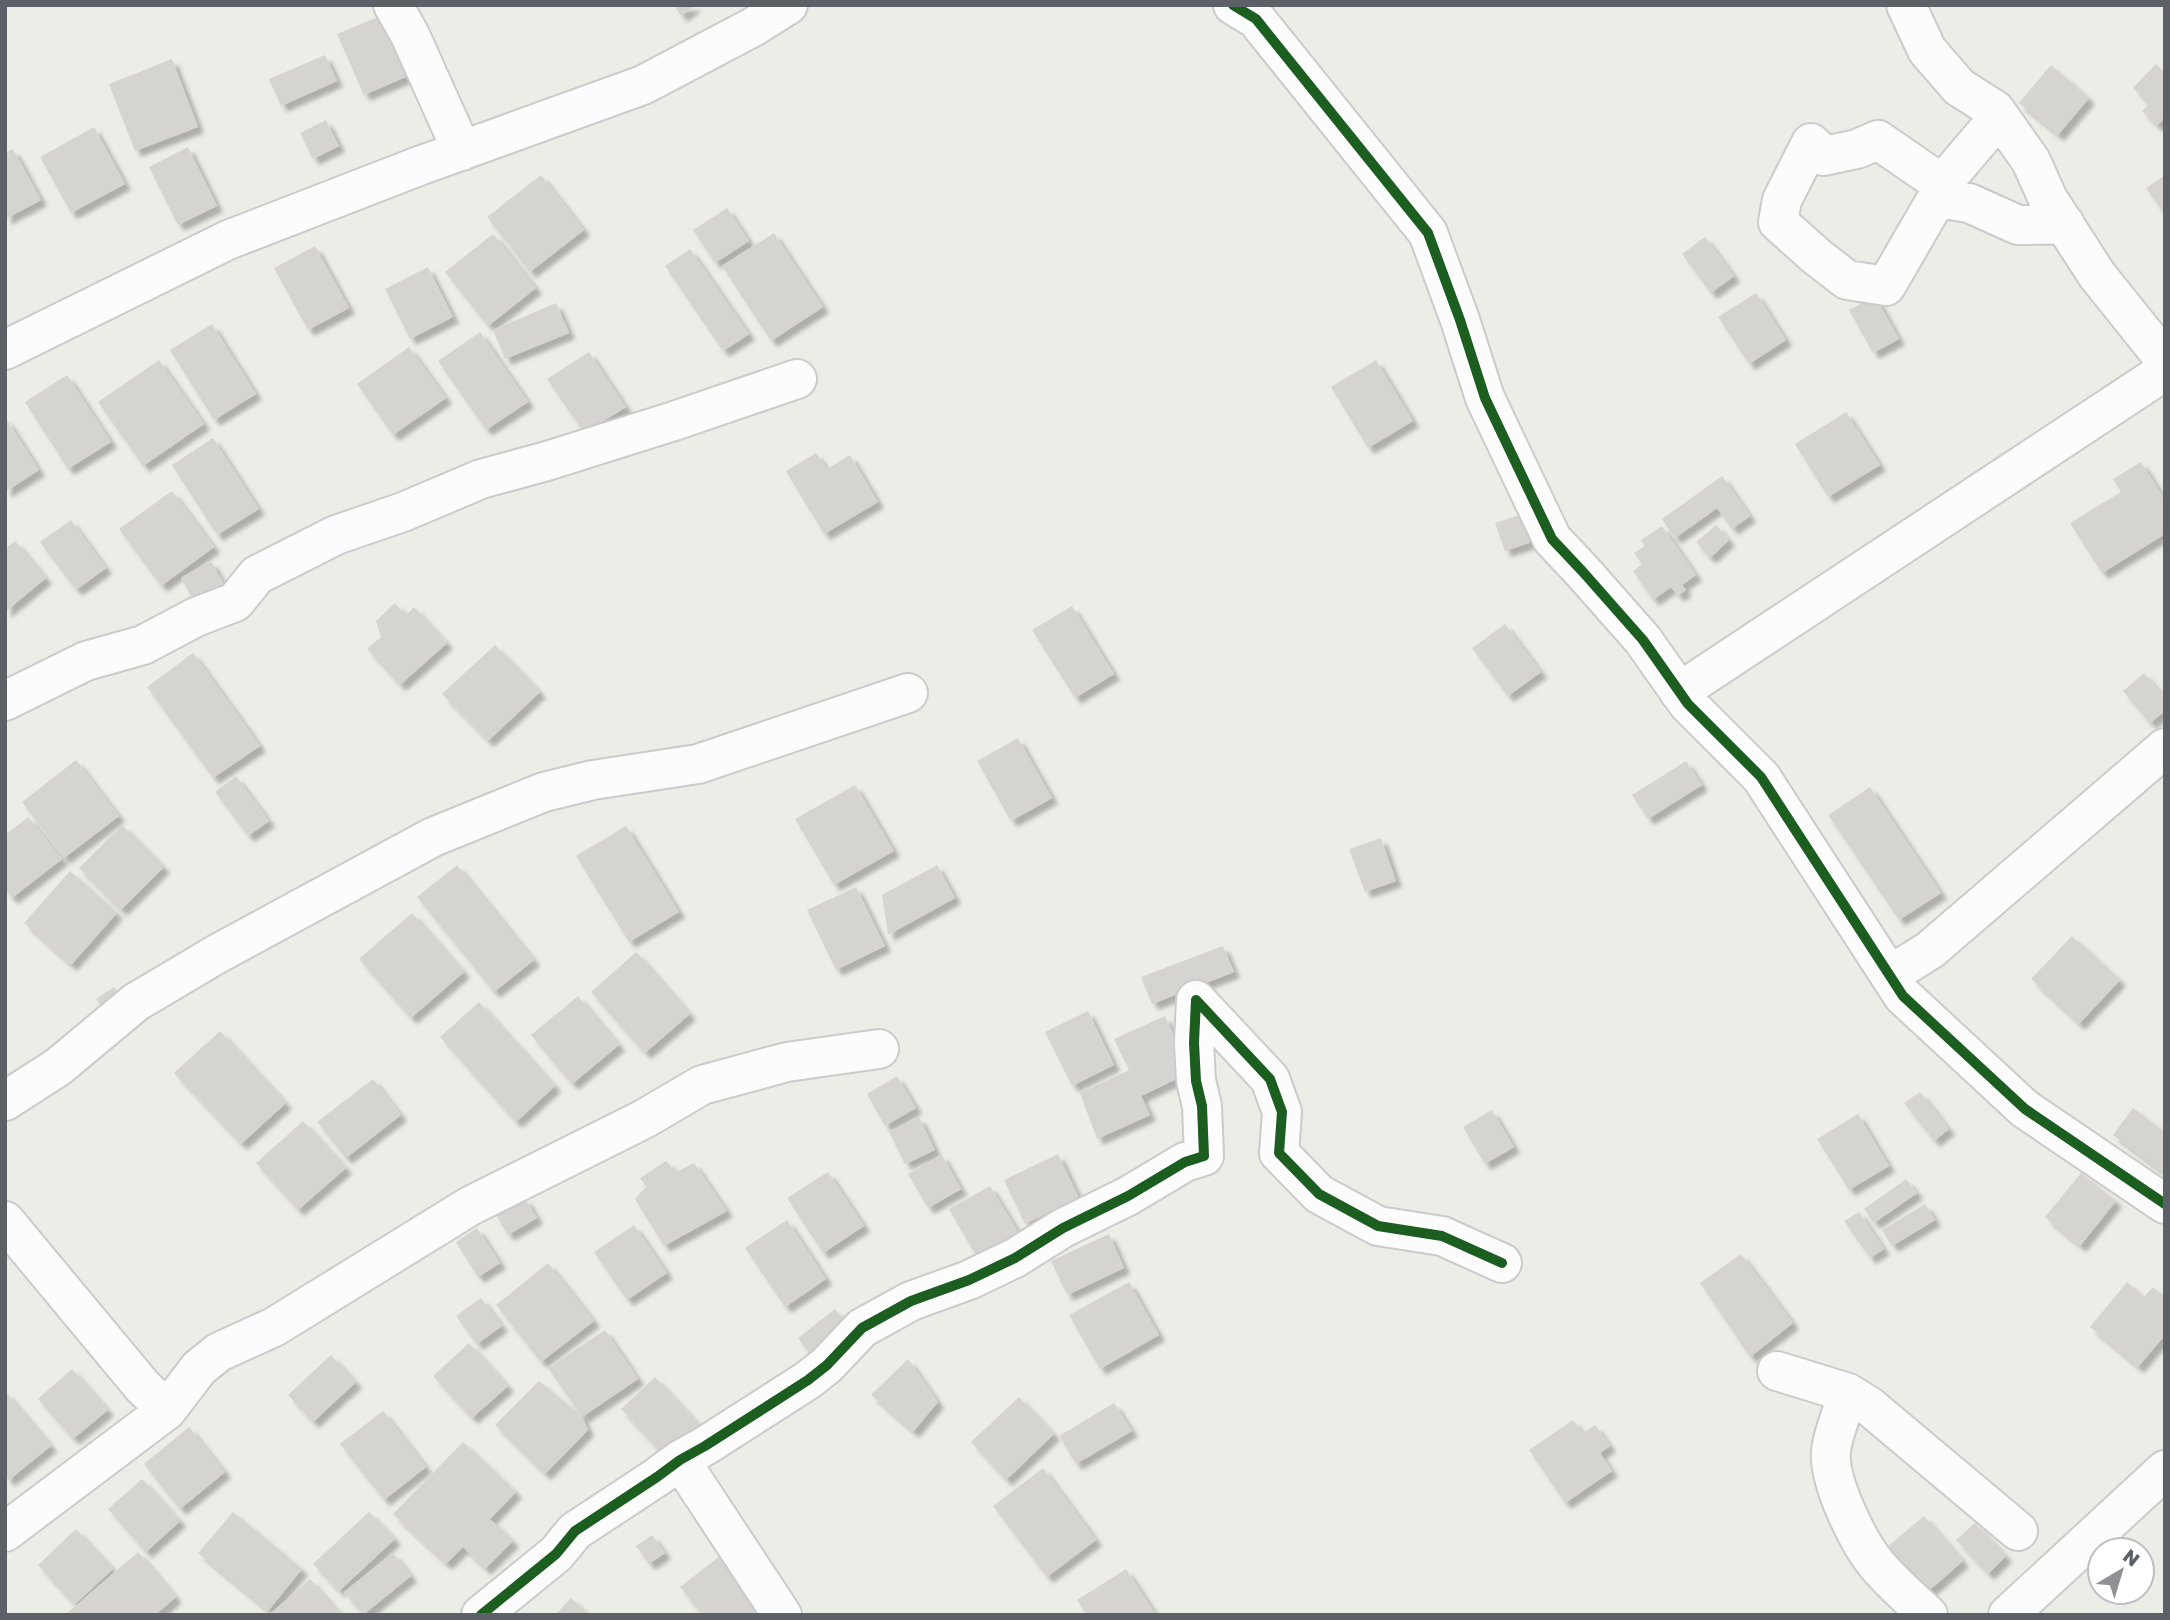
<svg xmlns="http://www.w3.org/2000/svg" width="2170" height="1620" font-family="'Golos Text',sans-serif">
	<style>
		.building { fill: #d5d4d1; filter: url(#shadow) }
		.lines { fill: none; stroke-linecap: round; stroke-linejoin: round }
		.minor-casing { stroke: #cacbca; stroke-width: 42 }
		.minor { stroke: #fcfcfc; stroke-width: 38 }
		.cycleway-casing { stroke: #fff; stroke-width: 15 }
		.cycleway { stroke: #1b5e20; stroke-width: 10 }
	</style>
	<defs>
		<filter id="shadow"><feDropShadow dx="6" dy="6" stdDeviation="2" flood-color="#0004"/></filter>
	</defs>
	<rect width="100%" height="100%" fill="#edede8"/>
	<path class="building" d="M 674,5 L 696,5 L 681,16 Z
		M 388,13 L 415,73 L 364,95 L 337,34 Z
		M 325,55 L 337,81 L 281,106 L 269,79 Z
		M 172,59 L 198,127 L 135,151 L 109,84 Z
		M 2156,64 L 2165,73 L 2165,117 L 2157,126 L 2142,111 L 2149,104 L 2133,88 Z
		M 2051,65 L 2089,98 L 2058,135 L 2019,103 Z
		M 326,120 L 339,146 L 313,159 L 300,133 Z
		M 94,127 L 125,184 L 71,213 L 40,157 Z
		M 188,147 L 217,206 L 178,225 L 149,167 Z
		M 13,149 L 41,200 L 5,219 L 5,153 Z
		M 541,175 L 584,230 L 530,272 L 487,217 Z
		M 2165,175 L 2165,215 L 2146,188 Z
		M 727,208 L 749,241 L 715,263 L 693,230 Z
		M 774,233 L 823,307 L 771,341 L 722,266 Z
		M 493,234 L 536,288 L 488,326 L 445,272 Z
		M 1705,237 L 1734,276 L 1711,293 L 1682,254 Z
		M 315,246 L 349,308 L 308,330 L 274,268 Z
		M 690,249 L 749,334 L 723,351 L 665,266 Z
		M 428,267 L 453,317 L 410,339 L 385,289 Z
		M 1756,293 L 1786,340 L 1749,364 L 1718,317 Z
		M 1875,296 L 1899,339 L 1873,353 L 1849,310 Z
		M 556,303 L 569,333 L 505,359 L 493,330 Z
		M 212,324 L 256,394 L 214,420 L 170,350 Z
		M 480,332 L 528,402 L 486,430 L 438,361 Z
		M 409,347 L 446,398 L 393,435 L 357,384 Z
		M 589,352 L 626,407 L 584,433 L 547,379 Z
		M 159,360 L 204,424 L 143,466 L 98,402 Z
		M 1376,360 L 1413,421 L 1368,448 L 1331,387 Z
		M 67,375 L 111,442 L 68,469 L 25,402 Z
		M 1846,412 L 1880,465 L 1828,497 L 1795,444 Z
		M 5,417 L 39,470 L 5,492 Z
		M 213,438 L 259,509 L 217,535 L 172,465 Z
		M 816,453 L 827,469 L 850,455 L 878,502 L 824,534 L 786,471 Z
		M 2141,462 L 2165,500 L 2165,534 L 2102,573 L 2070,523 L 2121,492 L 2113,479 Z
		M 1722,476 L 1750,516 L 1732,529 L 1717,508 L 1675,538 L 1662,519 Z
		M 172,491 L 214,547 L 161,586 L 119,529 Z
		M 1526,513 L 1535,541 L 1505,551 L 1495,523 Z
		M 71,520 L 106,568 L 76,590 L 40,542 Z
		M 1716,525 L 1729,540 L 1710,558 L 1696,542 Z
		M 1662,526 L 1696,575 L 1682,585 L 1686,590 L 1678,596 L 1671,587 L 1653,600 L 1633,571 L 1642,564 L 1634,553 L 1645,546 L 1641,540 Z
		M 15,541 L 46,578 L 5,612 L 5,549 Z
		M 211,561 L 224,585 L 194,602 L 181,578 Z
		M 395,603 L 406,615 L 414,607 L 447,643 L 400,685 L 367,649 L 381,637 L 376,621 Z
		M 1072,606 L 1114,674 L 1075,698 L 1032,630 Z
		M 1505,624 L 1541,672 L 1508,696 L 1472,648 Z
		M 495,645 L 540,692 L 488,741 L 442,694 Z
		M 193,653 L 260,746 L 213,778 L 147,687 Z
		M 2144,673 L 2165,698 L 2165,711 L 2150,723 L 2123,691 Z
		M 1018,738 L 1052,798 L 1011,821 L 977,761 Z
		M 76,760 L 119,816 L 64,858 L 22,802 Z
		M 1686,761 L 1702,785 L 1648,819 L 1632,795 Z
		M 236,776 L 269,821 L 248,836 L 215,792 Z
		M 855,785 L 894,851 L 834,885 L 795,819 Z
		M 1870,787 L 1941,893 L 1899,920 L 1828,815 Z
		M 28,817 L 62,859 L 12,898 L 5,890 L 5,835 Z
		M 122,825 L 164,867 L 121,910 L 79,868 Z
		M 626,826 L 679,912 L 629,942 L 576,856 Z
		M 1381,838 L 1396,881 L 1365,892 L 1349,849 Z
		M 457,865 L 534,960 L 494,992 L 417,897 Z
		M 937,865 L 955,898 L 888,935 L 882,895 Z
		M 70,871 L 117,913 L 71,965 L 24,923 Z
		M 856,887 L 885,946 L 836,970 L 807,910 Z
		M 412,913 L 464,972 L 411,1018 L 359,959 Z
		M 2072,936 L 2120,980 L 2079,1024 L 2031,979 Z
		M 1223,946 L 1234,972 L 1152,1004 L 1141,977 Z
		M 636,952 L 690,1014 L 645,1053 L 591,992 Z
		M 114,987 L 122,998 L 104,1010 L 96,999 Z
		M 578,996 L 619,1045 L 572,1084 L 531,1035 Z
		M 479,1002 L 555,1086 L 516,1122 L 440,1037 Z
		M 1088,1011 L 1114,1065 L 1072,1086 L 1045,1032 Z
		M 1165,1016 L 1191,1072 L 1141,1096 L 1150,1115 L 1097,1139 L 1080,1093 L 1129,1070 L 1114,1039 Z
		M 220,1031 L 286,1103 L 241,1144 L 174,1073 Z
		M 897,1076 L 916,1108 L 885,1126 L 867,1094 Z
		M 373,1079 L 401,1115 L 346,1158 L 317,1122 Z
		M 1920,1092 L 1949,1129 L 1934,1141 L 1904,1103 Z
		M 2133,1108 L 2165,1132 L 2165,1174 L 2113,1135 Z
		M 1492,1110 L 1514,1147 L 1485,1164 L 1463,1127 Z
		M 1858,1114 L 1889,1166 L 1849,1190 L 1817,1139 Z
		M 919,1117 L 935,1150 L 905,1164 L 889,1132 Z
		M 303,1121 L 346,1168 L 298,1210 L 256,1163 Z
		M 1058,1154 L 1079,1198 L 1025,1224 L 1004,1180 Z
		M 942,1155 L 961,1189 L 928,1208 L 908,1174 Z
		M 666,1161 L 676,1172 L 694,1163 L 727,1211 L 664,1246 L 635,1199 L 646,1187 L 640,1178 Z
		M 828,1172 L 864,1226 L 823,1253 L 787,1198 Z
		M 2081,1173 L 2116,1201 L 2080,1246 L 2045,1217 Z
		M 1906,1179 L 1917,1193 L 1874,1223 L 1864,1209 Z
		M 990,1186 L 1020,1235 L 978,1259 L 949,1209 Z
		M 525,1198 L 537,1218 L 508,1235 L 496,1215 Z
		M 1925,1204 L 1935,1220 L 1892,1246 L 1882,1230 Z
		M 1859,1212 L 1884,1249 L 1870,1258 L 1844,1221 Z
		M 787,1220 L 826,1279 L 785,1307 L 745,1248 Z
		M 634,1225 L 667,1273 L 627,1300 L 594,1252 Z
		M 477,1228 L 500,1263 L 478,1277 L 456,1242 Z
		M 1109,1234 L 1124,1268 L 1067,1295 L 1051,1261 Z
		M 1741,1254 L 1793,1323 L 1750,1357 L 1700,1283 Z
		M 548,1263 L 594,1321 L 541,1362 L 496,1305 Z
		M 1129,1282 L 1159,1335 L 1100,1369 L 1069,1315 Z
		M 2127,1282 L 2144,1297 L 2153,1287 L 2165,1297 L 2165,1335 L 2138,1367 L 2090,1327 Z
		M 481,1298 L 502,1326 L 477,1344 L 456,1316 Z
		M 835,1309 L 850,1328 L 812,1357 L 798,1338 Z
		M 605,1330 L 638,1379 L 582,1417 L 548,1368 Z
		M 469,1343 L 508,1386 L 472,1418 L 433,1376 Z
		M 331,1355 L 356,1382 L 313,1422 L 288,1395 Z
		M 908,1359 L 938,1402 L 913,1432 L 871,1395 Z
		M 72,1369 L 108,1410 L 73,1439 L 38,1399 Z
		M 655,1377 L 703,1429 L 668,1461 L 621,1409 Z
		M 539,1381 L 582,1417 L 588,1430 L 545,1474 L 495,1425 Z
		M 5,1391 L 51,1446 L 9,1480 L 5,1476 Z
		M 1019,1397 L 1054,1434 L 1006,1480 L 971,1442 Z
		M 1114,1403 L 1132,1431 L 1076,1464 L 1059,1436 Z
		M 383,1411 L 426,1467 L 384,1500 L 340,1444 Z
		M 1573,1420 L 1583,1433 L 1595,1425 L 1610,1446 L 1600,1453 L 1612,1471 L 1565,1503 L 1529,1450 Z
		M 189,1427 L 225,1472 L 180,1509 L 144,1464 Z
		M 463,1442 L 516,1492 L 490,1519 L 513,1541 L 485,1569 L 463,1547 L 446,1564 L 393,1514 Z
		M 1043,1468 L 1096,1540 L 1047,1577 L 993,1506 Z
		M 142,1479 L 180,1521 L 146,1552 L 108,1509 Z
		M 233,1512 L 302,1569 L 268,1611 L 198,1553 Z
		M 369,1512 L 395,1539 L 339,1591 L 313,1564 Z
		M 1924,1516 L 1963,1561 L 1917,1601 L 1878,1555 Z
		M 1975,1523 L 2006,1556 L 1988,1574 L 1956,1540 Z
		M 76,1529 L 113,1569 L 74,1605 L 38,1565 Z
		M 652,1535 L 665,1553 L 649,1564 L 636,1546 Z
		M 138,1552 L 176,1597 L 155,1615 L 65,1615 Z
		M 725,1552 L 774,1615 L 702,1615 L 680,1587 Z
		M 393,1553 L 411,1576 L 363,1615 L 344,1592 Z
		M 1126,1569 L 1156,1615 L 1087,1615 L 1077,1600 Z
		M 310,1579 L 341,1615 L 269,1615 Z
		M 571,1598 L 589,1615 L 555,1615 Z"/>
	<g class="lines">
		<defs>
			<path id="minor" d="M 393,5 L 410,35 L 462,151
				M 1233,5 L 1256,19 L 1428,233 L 1460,320 L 1485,398 L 1552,539 L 1583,572 L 1643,640 L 1688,704 L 1761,777 L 1903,996 L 2025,1109 L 2165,1204
				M 1906,5 L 1927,50 L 1959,87 L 1995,110 L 2031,161 L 2048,199 L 2097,275 L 2165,360
				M 1999,117 L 1942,184 L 1878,140 L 1857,149 L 1824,156 L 1811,143 L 1782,200 L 1778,222 L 1816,256 L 1847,280 L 1886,286 L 1937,198 L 1969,203 L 2018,225 L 2065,224
				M 5,350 L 228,240 L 419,166 L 643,85 L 753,27 L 788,5
				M 1679,692 L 2165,371
				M 5,701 L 86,661 L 143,645 L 196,617 L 235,602 L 257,575 L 336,535 L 403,512 L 481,479 L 547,461 L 674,421 L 797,379
				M 1890,975 L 1930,950 L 2165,748
				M 5,1101 L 58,1067 L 136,1002 L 217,954 L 433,837 L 544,792 L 593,780 L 698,764 L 908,693
				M 5,1221 L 143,1387 L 167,1410
				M 1777,1371 L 1848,1393 L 1869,1406 L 2018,1531
				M 1848,1393 C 1843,1412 1833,1432 1831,1451 C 1828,1481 1858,1542 1877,1565 C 1892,1583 1911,1599 1928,1615
				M 680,1460 L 782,1615
				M 5,1532 L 167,1410 L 199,1368 L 219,1352 L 274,1327 L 470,1206 L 644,1119 L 702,1085 L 787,1062 L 879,1049
				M 481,1615 L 556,1554 L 575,1531 L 657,1477 L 680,1460 L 705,1446 L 808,1380 L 827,1365 L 862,1328 L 911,1301 L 969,1280 L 1015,1258 L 1063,1228 L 1128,1196 L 1185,1162 L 1204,1156 L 1202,1106 L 1196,1081 L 1194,1043 L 1196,1000 L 1270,1079 L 1282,1112 L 1279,1153 L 1319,1194 L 1378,1226 L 1442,1236 L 1502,1263
				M 2008,1615 L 2165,1470"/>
		</defs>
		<use href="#minor" class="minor-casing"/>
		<use href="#minor" class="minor"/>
		<defs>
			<path id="cycleway" d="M 1233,5 L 1256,19 L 1428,233 L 1460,320 L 1485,398 L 1552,539 L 1583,572 L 1643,640 L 1688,704 L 1761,777 L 1903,996 L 2025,1109 L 2165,1204
				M 481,1615 L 556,1554 L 575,1531 L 657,1477 L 680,1460 L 705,1446 L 808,1380 L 827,1365 L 862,1328 L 911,1301 L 969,1280 L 1015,1258 L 1063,1228 L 1128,1196 L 1185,1162 L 1204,1156 L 1202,1106 L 1196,1081 L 1194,1043 L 1196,1000 L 1270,1079 L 1282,1112 L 1279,1153 L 1319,1194 L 1378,1226 L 1442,1236 L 1502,1263"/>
		</defs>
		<use href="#cycleway" class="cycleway-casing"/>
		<use href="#cycleway" class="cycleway"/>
	</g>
	<rect width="2170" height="1620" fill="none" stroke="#5c6067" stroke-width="14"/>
	<g transform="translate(2121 1571) rotate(38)"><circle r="33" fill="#ffffff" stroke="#bebfc2" stroke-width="2"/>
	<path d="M0-5L12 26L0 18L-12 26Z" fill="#8f9194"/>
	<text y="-10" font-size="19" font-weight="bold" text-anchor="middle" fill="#5c6067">N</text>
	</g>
</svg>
